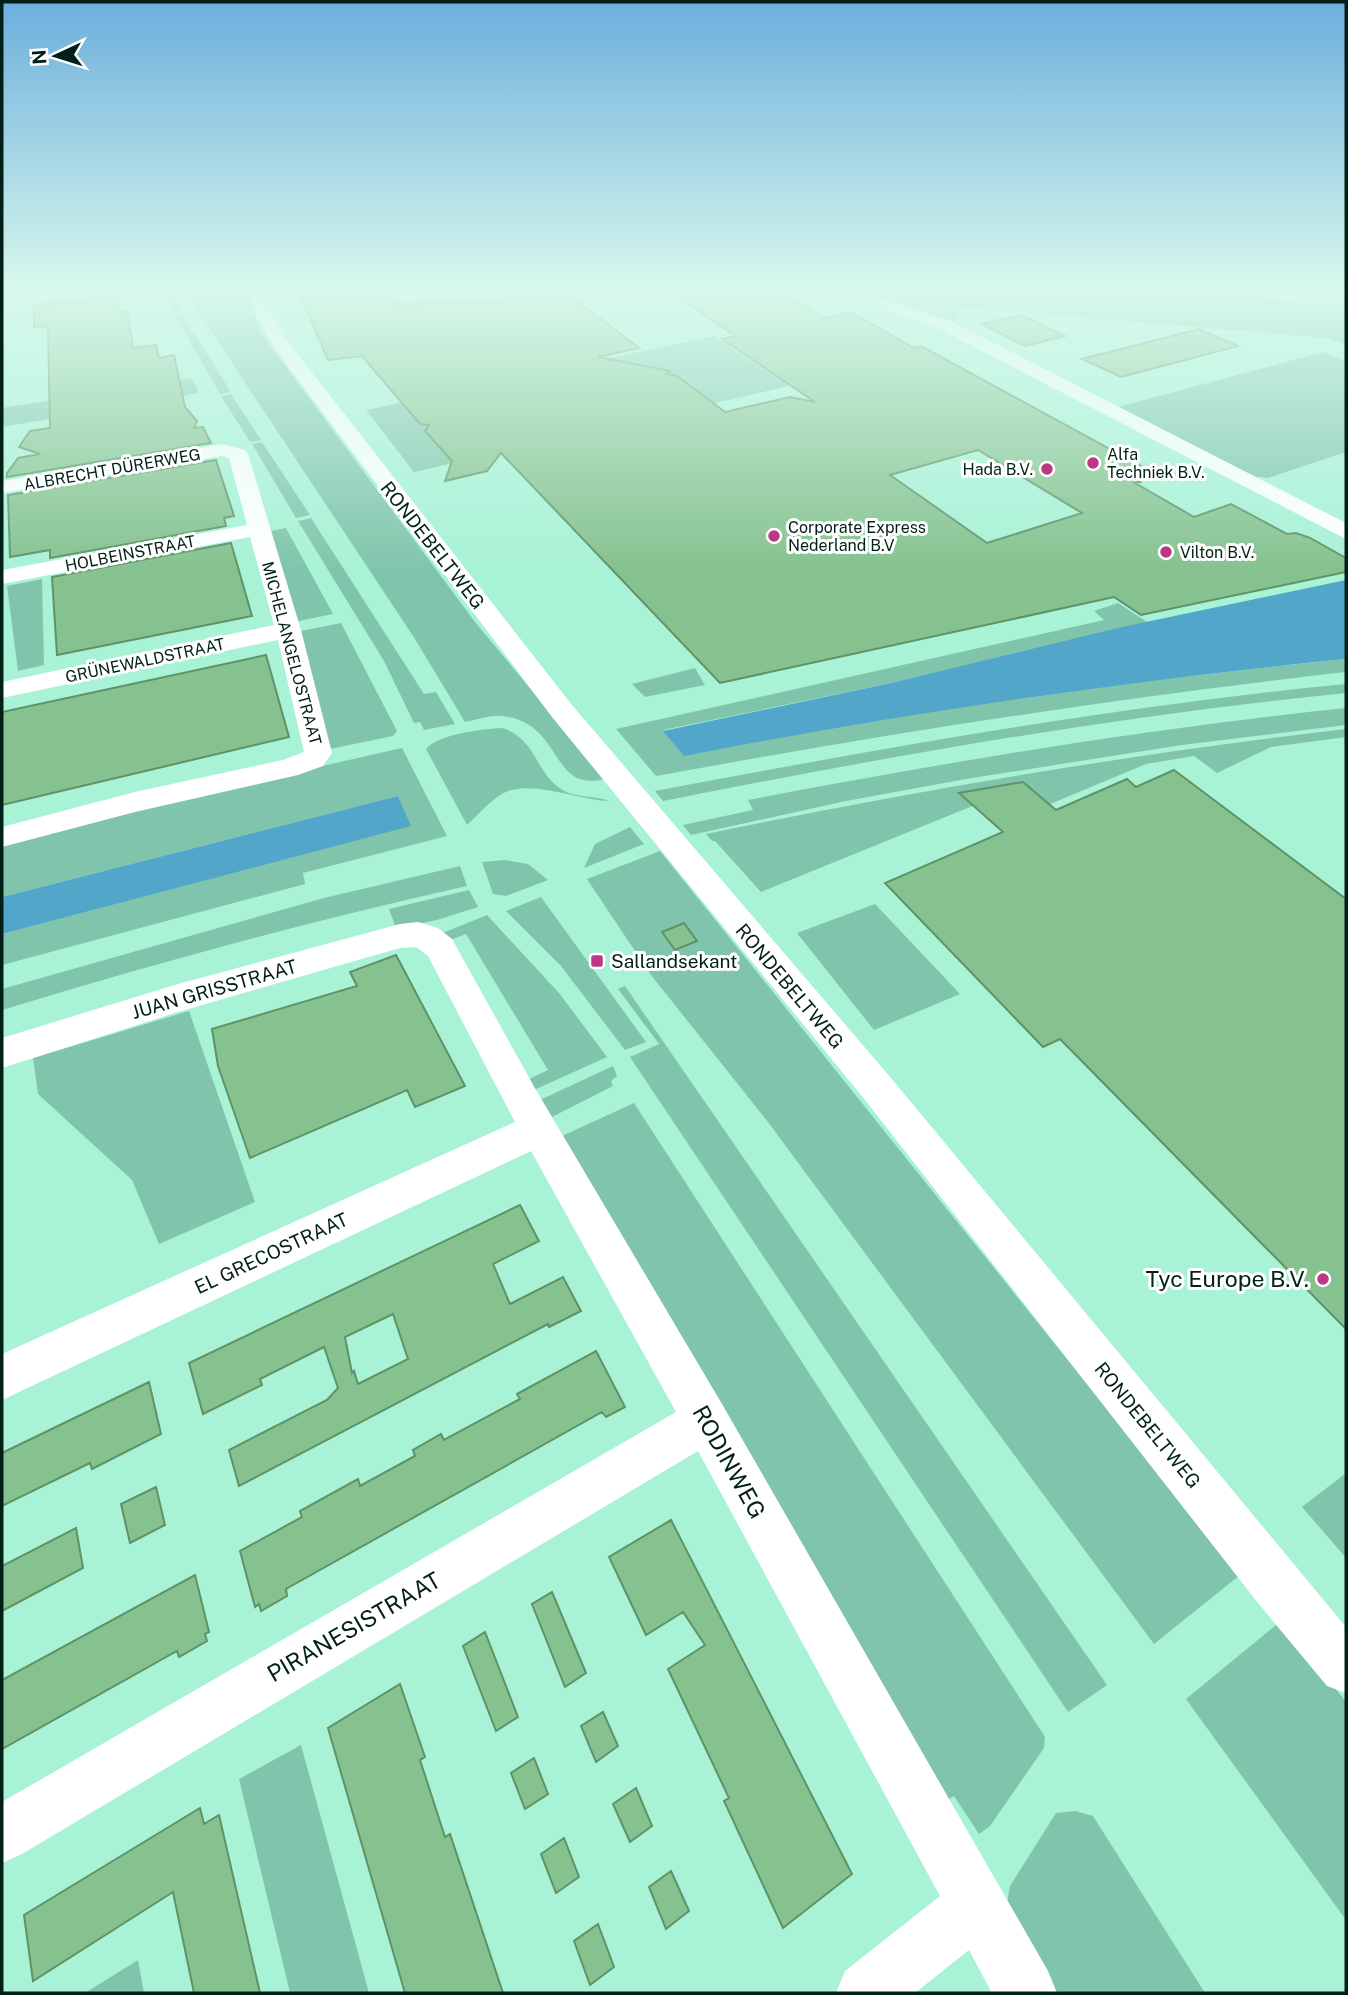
<svg xmlns="http://www.w3.org/2000/svg" width="1348" height="1995" font-family="'Public Sans',sans-serif">
	<style>
		.green { fill: #80c5ab }
		.water { fill: #52a6c9 }
		.building { fill: #86c28f; stroke: #609268; stroke-width: 2; fill-rule: evenodd }
		.lines { fill: none; stroke-linecap: round; stroke-linejoin: round }
		.minor { fill: #fff; fill-rule: evenodd }
		.poi-dot { fill: #ba3984; stroke: #fff; stroke-width: 2.5 }
		.labels { text-anchor: middle; stroke-width: 6; stroke-linejoin: round; paint-order: stroke }
		.far-poi-label { font-size: 16px; fill: #022017; stroke: #fff; text-anchor: start }
		.far-street-label { font-size: 16px; fill: #022017; stroke: #fff }
		.street-label { font-size: 19px; fill: #022017; stroke: #fff }
		.poi-label { font-size: 19px; fill: #022017; stroke: #fff; text-anchor: start }
		.near-poi-label { font-size: 23px; fill: #022017; stroke: #fff; text-anchor: end }
		.near-street-label { font-size: 23px; fill: #022017; stroke: #fff }
	</style>
	<rect width="100%" height="100%" fill="#a8f2d6"/>
	<path class="green" d="M 160,289 L 166,289 L 231,392 L 220,394 Z
		M 183,289 L 251,289 L 250,303 L 261,333 L 475,622 L 605,779 C 599,780 590,782 584,780 C 553,775 554,721 502,716 C 490,715 476,720 465,722 L 415,639 Z
		M 833,289 L 1142,289 L 1346,305 L 1346,345 L 1328,338 L 959,307 L 956,321 L 945,321 L 903,305 Z
		M 1198,289 L 1346,289 L 1346,301 Z
		M 714,336 L 789,386 L 414,472 L 366,410 Z
		M 1323,352 L 1346,361 L 1346,452 L 1268,478 L 1248,476 L 1118,407 Z
		M 192,378 L 199,393 L 2,427 L 2,408 Z
		M 231,394 L 261,440 L 250,442 L 221,396 Z
		M 262,442 L 310,515 L 296,518 L 252,444 Z
		M 311,518 L 424,694 L 436,692 L 455,724 L 424,730 L 420,722 L 414,723 L 384,661 L 298,521 Z
		M 286,528 L 333,614 L 294,622 L 266,532 Z
		M 42,579 L 44,665 L 18,671 L 7,586 Z
		M 1118,603 L 1147,622 L 891,683 L 663,730 L 684,755 C 903,710 1124,682 1346,659 L 1346,672 C 1115,698 886,734 656,776 L 616,729 L 1104,620 L 1094,611 Z
		M 341,623 L 397,731 L 393,736 L 330,749 L 296,632 Z
		M 695,668 L 705,685 L 645,697 L 632,684 Z
		M 1346,684 L 1346,693 C 1116,716 889,756 663,801 L 655,791 C 884,748 1114,706 1346,684 Z
		M 1346,708 L 1346,725 L 1182,745 L 966,779 L 846,801 L 691,835 L 683,825 L 753,810 L 748,800 C 946,762 1145,729 1346,708 Z
		M 503,728 C 537,741 534,768 558,787 C 573,799 594,795 610,801 C 579,801 527,777 500,795 C 488,803 478,815 467,825 L 426,749 C 438,734 483,729 503,728 Z
		M 1346,729 L 1346,737 L 1271,747 L 1217,773 L 1194,756 L 1146,764 L 1043,807 L 1019,787 L 761,892 L 715,841 L 712,841 L 706,834 C 918,790 1131,754 1346,729 Z
		M 402,748 L 447,836 L 303,873 L 305,884 L 2,965 L 2,934 L 410,825 L 398,796 L 2,897 L 2,844 L 123,811 Z
		M 630,827 L 644,844 L 584,868 L 595,844 Z
		M 660,851 L 1240,1575 L 1154,1644 L 768,1122 L 651,975 L 587,879 Z
		M 505,860 L 528,864 L 548,880 L 506,896 L 493,894 L 482,862 Z
		M 460,866 L 467,886 C 310,921 155,963 2,1010 L 2,989 L 324,898 Z
		M 469,890 L 478,907 L 437,920 L 396,928 L 389,909 Z
		M 541,897 L 646,1042 L 625,1050 L 561,966 L 506,911 Z
		M 875,904 L 960,994 L 874,1030 L 797,933 Z
		M 487,915 L 559,993 L 607,1057 L 534,1090 L 527,1080 L 548,1070 L 466,934 L 445,942 L 440,934 Z
		M 625,986 L 1107,1685 L 1068,1712 L 630,1057 L 659,1044 L 618,989 Z
		M 189,1011 L 255,1202 L 159,1244 L 132,1180 L 38,1094 L 33,1058 Z
		M 613,1066 L 617,1076 L 611,1081 L 613,1086 L 552,1117 L 540,1100 Z
		M 634,1103 L 1045,1737 L 1044,1748 L 990,1826 L 979,1834 L 954,1796 L 943,1803 L 562,1136 Z
		M 1346,1473 L 1346,1558 L 1302,1507 Z
		M 1282,1620 L 1346,1702 L 1346,1920 L 1186,1699 Z
		M 301,1745 L 369,1993 L 290,1993 L 239,1779 Z
		M 1075,1811 L 1093,1816 L 1205,1993 L 1054,1993 L 1006,1909 L 1010,1886 L 1056,1813 Z
		M 138,1960 L 144,1993 L 85,1993 Z"/>
	<path class="water" d="M 1346,580 L 1346,659 C 1124,681 904,713 684,756 L 663,731 L 891,683 L 1122,627 Z
		M 398,796 L 411,826 L 2,934 L 2,897 Z"/>
	<path class="building" d="M 322,289 L 349,289 L 369,297 L 398,300 L 398,304 L 572,297 L 639,348 L 598,357 L 670,371 L 666,374 L 677,376 L 725,412 L 790,397 L 815,402 L 722,339 L 735,336 L 681,299 L 714,293 L 717,290 L 753,292 L 788,296 L 824,318 L 851,312 L 914,348 L 921,346 L 1141,466 L 1123,472 L 1140,482 L 1135,483 L 1194,517 L 1231,504 L 1287,534 L 1296,533 L 1310,538 L 1346,558 L 1346,572 L 1141,615 L 1114,597 L 720,683 L 501,453 L 487,471 L 445,481 L 452,461 L 425,431 L 429,425 L 420,424 L 362,356 L 328,360 L 299,293 ZM 978,450 L 1082,513 L 987,543 L 890,475 Z
		M 117,297 L 119,311 L 127,310 L 133,348 L 156,345 L 159,358 L 174,355 L 185,407 L 197,421 L 194,428 L 203,427 L 211,443 L 7,477 L 7,473 L 18,458 L 40,454 L 19,447 L 30,431 L 50,428 L 48,326 L 34,327 L 34,305 Z
		M 1021,315 L 1065,336 L 1025,346 L 982,324 Z
		M 1199,329 L 1238,346 L 1121,377 L 1082,359 Z
		M 216,460 L 234,516 L 224,518 L 226,526 L 50,558 L 50,550 L 10,557 L 8,495 Z
		M 231,543 L 252,616 L 57,655 L 52,577 Z
		M 266,655 L 289,737 L 2,805 L 2,712 Z
		M 1174,770 L 1346,899 L 1346,1329 L 1060,1039 L 1043,1047 L 885,883 L 1003,832 L 959,793 L 1023,782 L 1056,810 L 1127,779 L 1136,787 Z
		M 684,923 L 697,941 L 675,950 L 662,932 Z
		M 396,955 L 465,1086 L 415,1107 L 407,1090 L 250,1158 L 218,1066 L 212,1029 L 357,986 L 350,972 Z
		M 520,1205 L 539,1241 L 493,1264 L 510,1304 L 563,1277 L 581,1311 L 549,1327 L 548,1324 L 239,1486 L 229,1450 L 327,1400 L 338,1388 L 324,1347 L 260,1379 L 262,1385 L 203,1414 L 189,1363 ZM 393,1314 L 408,1359 L 358,1384 L 354,1371 L 352,1373 L 345,1337 Z
		M 596,1351 L 625,1407 L 606,1417 L 602,1412 L 286,1589 L 287,1596 L 261,1611 L 259,1604 L 255,1607 L 240,1551 L 302,1517 L 300,1511 L 358,1479 L 360,1486 L 415,1456 L 413,1450 L 441,1434 L 444,1440 L 520,1399 L 517,1394 Z
		M 149,1382 L 161,1434 L 92,1469 L 90,1463 L 2,1506 L 2,1453 Z
		M 156,1487 L 165,1525 L 130,1543 L 121,1504 Z
		M 671,1520 L 852,1874 L 783,1928 L 724,1801 L 729,1798 L 668,1669 L 705,1645 L 683,1612 L 646,1635 L 609,1557 Z
		M 76,1528 L 83,1568 L 2,1611 L 2,1566 Z
		M 195,1575 L 209,1632 L 205,1634 L 207,1641 L 179,1657 L 177,1651 L 2,1749 L 2,1680 Z
		M 552,1592 L 586,1673 L 565,1687 L 532,1604 Z
		M 485,1632 L 518,1717 L 496,1731 L 463,1646 Z
		M 400,1684 L 425,1757 L 420,1760 L 445,1837 L 450,1834 L 503,1993 L 405,1993 L 328,1728 Z
		M 603,1712 L 618,1746 L 596,1762 L 581,1726 Z
		M 534,1758 L 548,1794 L 525,1809 L 511,1773 Z
		M 636,1788 L 652,1826 L 630,1842 L 613,1804 Z
		M 200,1808 L 204,1824 L 219,1815 L 260,1993 L 194,1993 L 173,1892 L 33,1981 L 24,1915 Z
		M 564,1838 L 579,1877 L 556,1893 L 541,1854 Z
		M 671,1871 L 689,1911 L 666,1929 L 649,1887 Z
		M 598,1924 L 614,1967 L 590,1985 L 574,1941 Z"/>
	<g class="lines">
		<path class="minor" d="M 2,289 L 42,289 L 34,294 L 2,298 Z
			M 252,289 L 268,289 L 269,309 L 289,343 L 572,705 L 891,1078 L 1346,1627 L 1346,1693 L 1327,1686 L 1258,1603 L 865,1100 L 552,717 L 275,349 L 253,309 Z
			M 807,289 C 859,289 905,305 953,322 L 1346,523 L 1346,539 L 941,330 L 886,310 L 809,292 Z
			M 222,444 L 245,450 L 248,454 L 301,630 L 332,753 L 323,766 L 298,775 L 135,812 L 2,847 L 2,827 L 135,792 L 283,760 L 304,752 L 278,640 L 2,698 L 2,682 L 274,625 L 250,537 L 2,584 L 2,570 L 247,525 L 229,458 L 222,456 L 2,493 L 2,481 Z
			M 418,922 L 438,928 L 452,939 L 536,1090 L 722,1404 L 1048,1971 L 1057,1993 L 992,1993 L 969,1950 L 915,1993 L 836,1993 L 845,1971 L 940,1896 L 698,1451 L 22,1854 L 2,1863 L 2,1802 L 676,1412 L 531,1151 L 2,1400 L 2,1354 L 515,1122 L 428,956 L 416,947 L 400,948 L 178,1012 L 2,1068 L 2,1038 L 178,984 L 400,924 Z"/>
	</g>
	<linearGradient id="sky" x2="0" y2="1"><stop stop-color="#6caedc"/><stop offset="0.51" stop-color="#d8f9ed"/><stop offset="1" stop-color="#d8f9ed" stop-opacity="0"/></linearGradient>
	<rect width="1348" height="569" fill="url(#sky)"/>
	<g class="poi-dot">
		<circle cx="1093" cy="463" r="7"/>
		<circle cx="1047" cy="469" r="7"/>
		<circle cx="774" cy="536" r="7"/>
		<circle cx="1166" cy="552" r="7"/>
		<rect x="590" y="954" width="14" height="14" rx="3.5"/>
		<circle cx="1323" cy="1279" r="7"/>
	</g>
	<g class="labels">
		<g class="far-poi-label">
			<text x="1107" y="460">Alfa<tspan x="1107" dy="18">Techniek B.V.</tspan></text>
			<text x="1033" y="475" text-anchor="end">Hada B.V.</text>
			<text x="788" y="533">Corporate Express<tspan x="788" dy="18">Nederland B.V</tspan></text>
			<text x="1180" y="558">Vilton B.V.</text>
		</g>
		<g class="far-street-label">
			<text transform="translate(112 469) rotate(-10)" y="6">ALBRECHT DÜRERWEG</text>
			<text transform="translate(130 553) rotate(-11)" y="6">HOLBEINSTRAAT</text>
			<text transform="translate(292 653) rotate(75)" y="6">MICHELANGELOSTRAAT</text>
			<text transform="translate(145 660) rotate(-12)" y="6">GRÜNEWALDSTRAAT</text>
		</g>
		<g class="street-label">
			<text transform="translate(433 545) rotate(52)" y="7">RONDEBELTWEG</text>
			<text transform="translate(790 986) rotate(50)" y="7">RONDEBELTWEG</text>
			<text transform="translate(214 989) rotate(-16)" y="7">JUAN GRISSTRAAT</text>
			<text transform="translate(271 1253) rotate(-25)" y="7">EL GRECOSTRAAT</text>
			<text transform="translate(1148 1425) rotate(51)" y="7">RONDEBELTWEG</text>
		</g>
		<g class="poi-label">
			<text x="611" y="968">Sallandsekant</text>
		</g>
		<g class="near-poi-label">
			<text x="1309" y="1287">Tyc Europe B.V.</text>
		</g>
		<g class="near-street-label">
			<text transform="translate(729 1462) rotate(61)" y="8">RODINWEG</text>
			<text transform="translate(354 1627) rotate(-30)" y="8">PIRANESISTRAAT</text>
		</g>
	</g>
	<rect width="1348" height="1995" fill="none" stroke="#022017" stroke-width="7"/>
	<g transform="translate(56 56) rotate(266)" stroke="#ffffff" stroke-width="5" paint-order="stroke">
	<path d="M0-5L12 26L0 18L-12 26Z" fill="#022017"/>
	<text y="-10" font-size="19" font-weight="bold" text-anchor="middle" fill="#022017">N</text>
	</g>
</svg>
